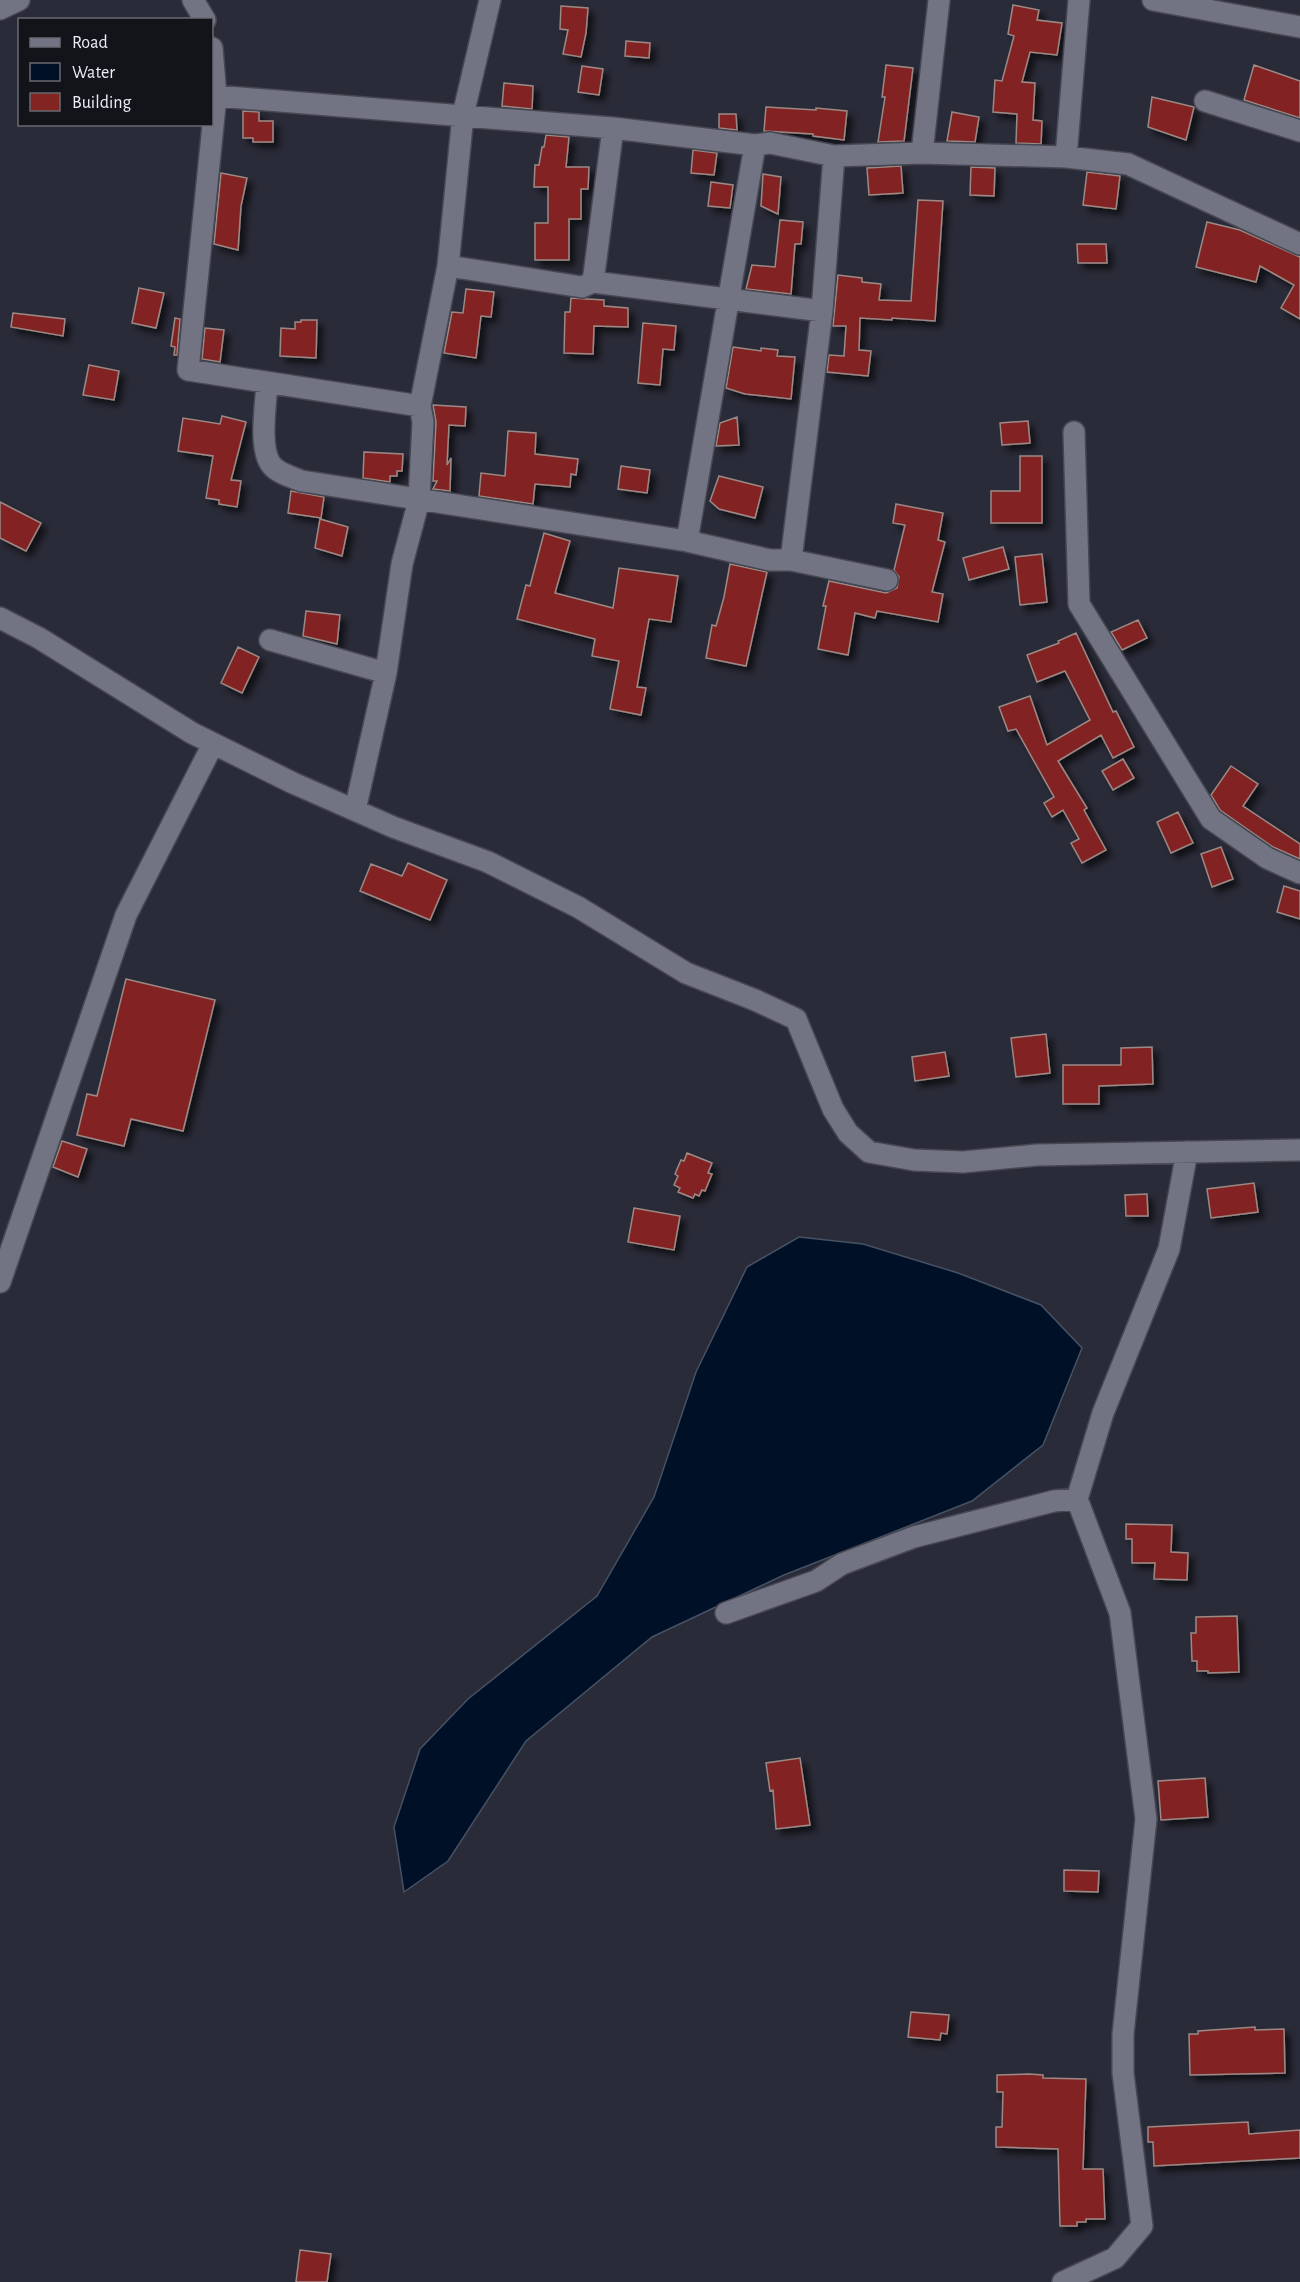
<svg xmlns="http://www.w3.org/2000/svg" width="1300" height="2282" font-family="'Alegreya Sans',sans-serif">
	<style>
		.water { fill: #001026; stroke: #465264; stroke-width: 1.5 }
		.building { fill: #822422; stroke: #9c8986; stroke-width: 1.5; filter: url(#shadow) }
		.lines { fill: none; stroke-linecap: round; stroke-linejoin: round }
		.minor-casing { stroke: #464752; stroke-width: 24 }
		.minor { stroke: #727483; stroke-width: 21 }
	</style>
	<defs>
		<filter id="shadow"><feDropShadow dx="5.5" dy="5.5" stdDeviation="3" flood-color="#0009"/></filter>
	</defs>
	<rect width="100%" height="100%" fill="#2a2b38"/>
	<path class="water" d="M 799,1237 L 863,1244 L 958,1273 L 1041,1305 L 1082,1348 L 1043,1445 L 972,1501 L 784,1575 L 652,1637 L 526,1741 L 448,1861 L 404,1892 L 394,1827 L 420,1749 L 468,1699 L 597,1596 L 654,1497 L 696,1372 L 747,1267 Z"/>
	<path class="building" d="M 1013,5 L 1039,10 L 1037,20 L 1062,23 L 1057,55 L 1030,52 L 1022,82 L 1035,83 L 1033,120 L 1042,121 L 1041,144 L 1016,143 L 1017,114 L 993,112 L 995,80 L 1002,81 L 1014,36 L 1008,34 Z
		M 561,6 L 588,8 L 586,33 L 581,57 L 563,54 L 568,30 L 560,29 Z
		M 626,41 L 650,43 L 649,58 L 625,56 Z
		M 886,65 L 913,68 L 904,141 L 878,142 L 885,97 L 882,97 Z
		M 1254,65 L 1300,81 L 1300,118 L 1244,100 Z
		M 582,66 L 603,69 L 599,95 L 578,92 Z
		M 504,83 L 533,86 L 532,109 L 502,106 Z
		M 1152,97 L 1194,107 L 1186,140 L 1148,127 Z
		M 766,107 L 816,110 L 816,108 L 847,111 L 844,140 L 813,136 L 813,134 L 764,131 Z
		M 243,111 L 259,112 L 259,121 L 273,121 L 273,142 L 253,142 L 253,138 L 243,138 Z
		M 952,112 L 979,117 L 975,142 L 947,141 Z
		M 719,114 L 736,114 L 737,130 L 719,128 Z
		M 546,135 L 569,137 L 566,167 L 589,167 L 588,189 L 581,189 L 581,219 L 569,219 L 569,260 L 535,260 L 535,223 L 548,223 L 548,187 L 534,187 L 535,165 L 539,165 L 542,147 L 544,147 Z
		M 693,150 L 717,153 L 714,175 L 691,173 Z
		M 901,166 L 903,193 L 869,195 L 867,168 Z
		M 971,167 L 995,168 L 994,196 L 970,195 Z
		M 1087,172 L 1120,176 L 1116,209 L 1083,205 Z
		M 221,173 L 247,178 L 241,206 L 238,250 L 214,244 Z
		M 763,174 L 781,177 L 778,214 L 761,206 Z
		M 711,182 L 733,185 L 730,208 L 708,206 Z
		M 918,200 L 943,201 L 935,321 L 892,318 L 892,320 L 860,318 L 859,350 L 871,351 L 868,376 L 827,372 L 829,355 L 844,356 L 846,326 L 833,326 L 838,275 L 862,278 L 862,282 L 881,284 L 879,300 L 911,301 Z
		M 780,220 L 803,222 L 801,244 L 795,244 L 791,294 L 746,289 L 752,265 L 775,267 Z
		M 1207,222 L 1240,230 L 1300,257 L 1300,319 L 1281,308 L 1294,285 L 1260,266 L 1256,282 L 1196,267 Z
		M 1077,244 L 1106,244 L 1107,263 L 1078,263 Z
		M 139,288 L 164,293 L 156,328 L 132,323 Z
		M 466,289 L 494,292 L 491,317 L 481,316 L 476,358 L 444,353 L 452,312 L 463,313 Z
		M 571,298 L 604,300 L 604,306 L 628,308 L 628,327 L 594,326 L 593,354 L 564,353 L 565,312 L 570,312 Z
		M 13,313 L 65,319 L 63,336 L 11,327 Z
		M 175,318 L 180,319 L 177,355 L 174,355 L 175,347 L 171,346 Z
		M 301,320 L 317,320 L 316,358 L 280,356 L 281,328 L 295,329 L 295,322 L 301,322 Z
		M 643,323 L 676,326 L 674,350 L 663,349 L 660,385 L 638,383 Z
		M 205,328 L 224,330 L 220,362 L 202,359 Z
		M 733,347 L 761,351 L 761,348 L 778,350 L 777,356 L 795,357 L 791,399 L 745,394 L 726,388 Z
		M 89,365 L 119,371 L 114,400 L 83,395 Z
		M 433,405 L 466,407 L 465,426 L 449,425 L 447,465 L 451,458 L 450,491 L 433,489 L 437,481 L 433,481 L 436,422 Z
		M 222,416 L 246,422 L 231,480 L 241,481 L 237,507 L 219,504 L 219,500 L 206,498 L 213,456 L 178,451 L 183,418 L 220,424 Z
		M 737,417 L 739,445 L 716,446 L 720,423 Z
		M 1028,421 L 1030,443 L 1002,445 L 1000,423 Z
		M 508,431 L 536,433 L 535,454 L 578,459 L 576,475 L 571,474 L 570,487 L 535,484 L 533,504 L 479,496 L 481,473 L 505,476 Z
		M 364,452 L 403,454 L 402,471 L 397,471 L 397,476 L 390,476 L 390,482 L 363,478 Z
		M 1020,456 L 1042,456 L 1042,523 L 991,523 L 991,491 L 1020,491 Z
		M 621,466 L 650,470 L 647,493 L 618,489 Z
		M 719,476 L 763,487 L 755,518 L 719,509 L 710,501 Z
		M 291,491 L 324,497 L 321,518 L 288,513 Z
		M 0,502 L 41,523 L 26,551 L 0,538 Z
		M 896,504 L 943,513 L 938,540 L 945,542 L 932,592 L 943,594 L 938,622 L 877,611 L 875,618 L 855,613 L 848,655 L 818,649 L 826,606 L 823,606 L 829,581 L 886,593 L 897,588 L 899,577 L 894,570 L 905,525 L 893,523 Z
		M 320,519 L 348,527 L 342,556 L 315,548 Z
		M 544,533 L 570,541 L 555,593 L 613,608 L 619,568 L 678,576 L 671,622 L 649,619 L 637,687 L 646,688 L 641,715 L 610,709 L 619,661 L 592,656 L 595,639 L 517,619 L 526,585 L 530,586 Z
		M 1003,547 L 1009,569 L 969,580 L 963,558 Z
		M 1042,554 L 1047,602 L 1020,605 L 1015,557 Z
		M 730,564 L 767,572 L 746,666 L 706,658 L 712,625 L 716,626 L 724,597 Z
		M 306,611 L 340,615 L 337,644 L 303,636 Z
		M 1138,620 L 1147,638 L 1122,650 L 1111,632 Z
		M 1076,633 L 1113,712 L 1116,711 L 1134,747 L 1113,758 L 1101,735 L 1058,761 L 1087,808 L 1084,810 L 1106,850 L 1082,863 L 1071,843 L 1079,839 L 1063,810 L 1052,817 L 1044,803 L 1054,797 L 1016,729 L 1008,731 L 999,707 L 1030,696 L 1047,745 L 1090,720 L 1065,671 L 1037,682 L 1027,655 L 1059,643 L 1058,641 Z
		M 238,647 L 259,657 L 242,693 L 221,683 Z
		M 1123,759 L 1134,778 L 1113,790 L 1102,771 Z
		M 1231,766 L 1258,784 L 1243,806 L 1300,844 L 1300,859 L 1273,847 L 1220,810 L 1211,795 Z
		M 1178,812 L 1193,843 L 1171,853 L 1157,822 Z
		M 1221,847 L 1233,879 L 1212,887 L 1201,854 Z
		M 408,863 L 447,880 L 430,920 L 360,891 L 371,864 L 402,876 Z
		M 1284,886 L 1300,891 L 1300,919 L 1277,912 Z
		M 126,979 L 215,1000 L 183,1131 L 131,1119 L 124,1146 L 77,1135 L 87,1094 L 97,1096 Z
		M 1046,1034 L 1050,1073 L 1016,1077 L 1011,1038 Z
		M 1152,1047 L 1153,1084 L 1099,1086 L 1099,1104 L 1063,1104 L 1063,1065 L 1121,1065 L 1121,1048 Z
		M 945,1052 L 949,1076 L 915,1081 L 912,1057 Z
		M 62,1141 L 87,1149 L 78,1177 L 53,1167 Z
		M 687,1153 L 712,1163 L 708,1173 L 712,1174 L 705,1191 L 702,1190 L 699,1196 L 695,1194 L 693,1198 L 678,1192 L 680,1188 L 674,1185 L 678,1176 L 675,1174 L 681,1160 L 684,1161 Z
		M 1254,1183 L 1258,1212 L 1211,1218 L 1207,1189 Z
		M 1147,1194 L 1148,1216 L 1126,1216 L 1125,1195 Z
		M 634,1208 L 680,1216 L 674,1250 L 628,1242 Z
		M 1126,1524 L 1172,1525 L 1171,1552 L 1188,1553 L 1187,1580 L 1154,1579 L 1155,1563 L 1132,1563 L 1132,1539 L 1126,1539 Z
		M 1237,1616 L 1239,1672 L 1208,1673 L 1208,1671 L 1197,1671 L 1197,1661 L 1192,1661 L 1191,1633 L 1196,1633 L 1196,1617 Z
		M 800,1758 L 810,1825 L 776,1829 L 773,1790 L 770,1791 L 766,1763 Z
		M 1205,1778 L 1208,1817 L 1161,1820 L 1158,1781 Z
		M 1064,1870 L 1099,1871 L 1098,1892 L 1064,1891 Z
		M 911,2012 L 949,2015 L 947,2034 L 941,2033 L 940,2040 L 908,2037 Z
		M 1255,2027 L 1255,2030 L 1284,2029 L 1285,2073 L 1190,2075 L 1189,2034 L 1198,2034 L 1198,2031 Z
		M 1029,2074 L 1043,2075 L 1043,2078 L 1086,2079 L 1083,2169 L 1103,2169 L 1105,2219 L 1086,2219 L 1086,2222 L 1077,2222 L 1077,2226 L 1060,2226 L 1058,2149 L 996,2147 L 996,2127 L 1002,2127 L 1003,2092 L 997,2092 L 997,2075 Z
		M 1248,2122 L 1249,2134 L 1300,2130 L 1300,2158 L 1154,2166 L 1153,2142 L 1148,2142 L 1148,2127 Z
		M 300,2250 L 331,2254 L 327,2282 L 296,2282 Z"/>
	<g class="lines">
		<defs>
			<path id="minor" d="M 193,0 L 205,20
				M 1153,0 L 1300,27
				M 0,9 L 19,0
				M 212,48 L 216,96
				M 1205,101 L 1300,131
				M 922,153 L 939,0
				M 1066,157 L 1128,164 L 1300,244
				M 448,266 L 582,287 L 593,282 L 822,311
				M 593,282 L 613,128
				M 267,383 C 266,404 259,445 270,463 C 276,473 292,477 302,481 L 687,541 L 770,560 L 791,560 L 887,580
				M 420,406 L 188,370 L 216,96 L 613,128 L 755,145 L 770,143 L 834,156 L 922,153 L 1066,157 L 1079,0
				M 1074,432 L 1079,604 L 1211,819 L 1267,858 L 1300,873
				M 687,541 L 755,145
				M 791,560 L 822,311 L 834,156
				M 0,618 L 39,638 L 192,733 L 293,783 L 393,827 L 488,862 L 578,907 L 686,973 L 755,1000 L 796,1019 L 833,1109 L 848,1133 L 869,1152 L 914,1160 L 963,1162 L 1037,1155 L 1300,1150
				M 270,640 L 386,673
				M 355,810 L 386,673 L 402,564 L 419,500 L 423,422 L 420,406 L 448,266 L 463,115 L 490,0
				M 0,1282 L 126,915 L 213,744
				M 726,1613 L 816,1581 L 842,1564 L 914,1537 L 1054,1501 L 1077,1499
				M 1063,2282 L 1115,2258 L 1142,2226 L 1123,2073 L 1123,2034 L 1146,1819 L 1120,1613 L 1077,1499 L 1103,1413 L 1169,1249 L 1187,1152"/>
		</defs>
		<use href="#minor" class="minor-casing"/>
		<use href="#minor" class="minor"/>
	</g>
	<rect x="18" y="18" width="195" height="108" fill="#13141a" stroke="#696a72" stroke-width="1.5"/>
	<rect x="30" y="38" width="30" height="9" fill="#727483" stroke="#696a72" stroke-width="1.5"/>
	<text x="72" y="48" font-size="18" fill="#ebecf5">Road</text>
	<rect x="30" y="63" width="30" height="18" fill="#001026" stroke="#696a72" stroke-width="1.5"/>
	<text x="72" y="78" font-size="18" fill="#ebecf5">Water</text>
	<rect x="30" y="93" width="30" height="18" fill="#822422" stroke="#696a72" stroke-width="1.5"/>
	<text x="72" y="108" font-size="18" fill="#ebecf5">Building</text>
</svg>
